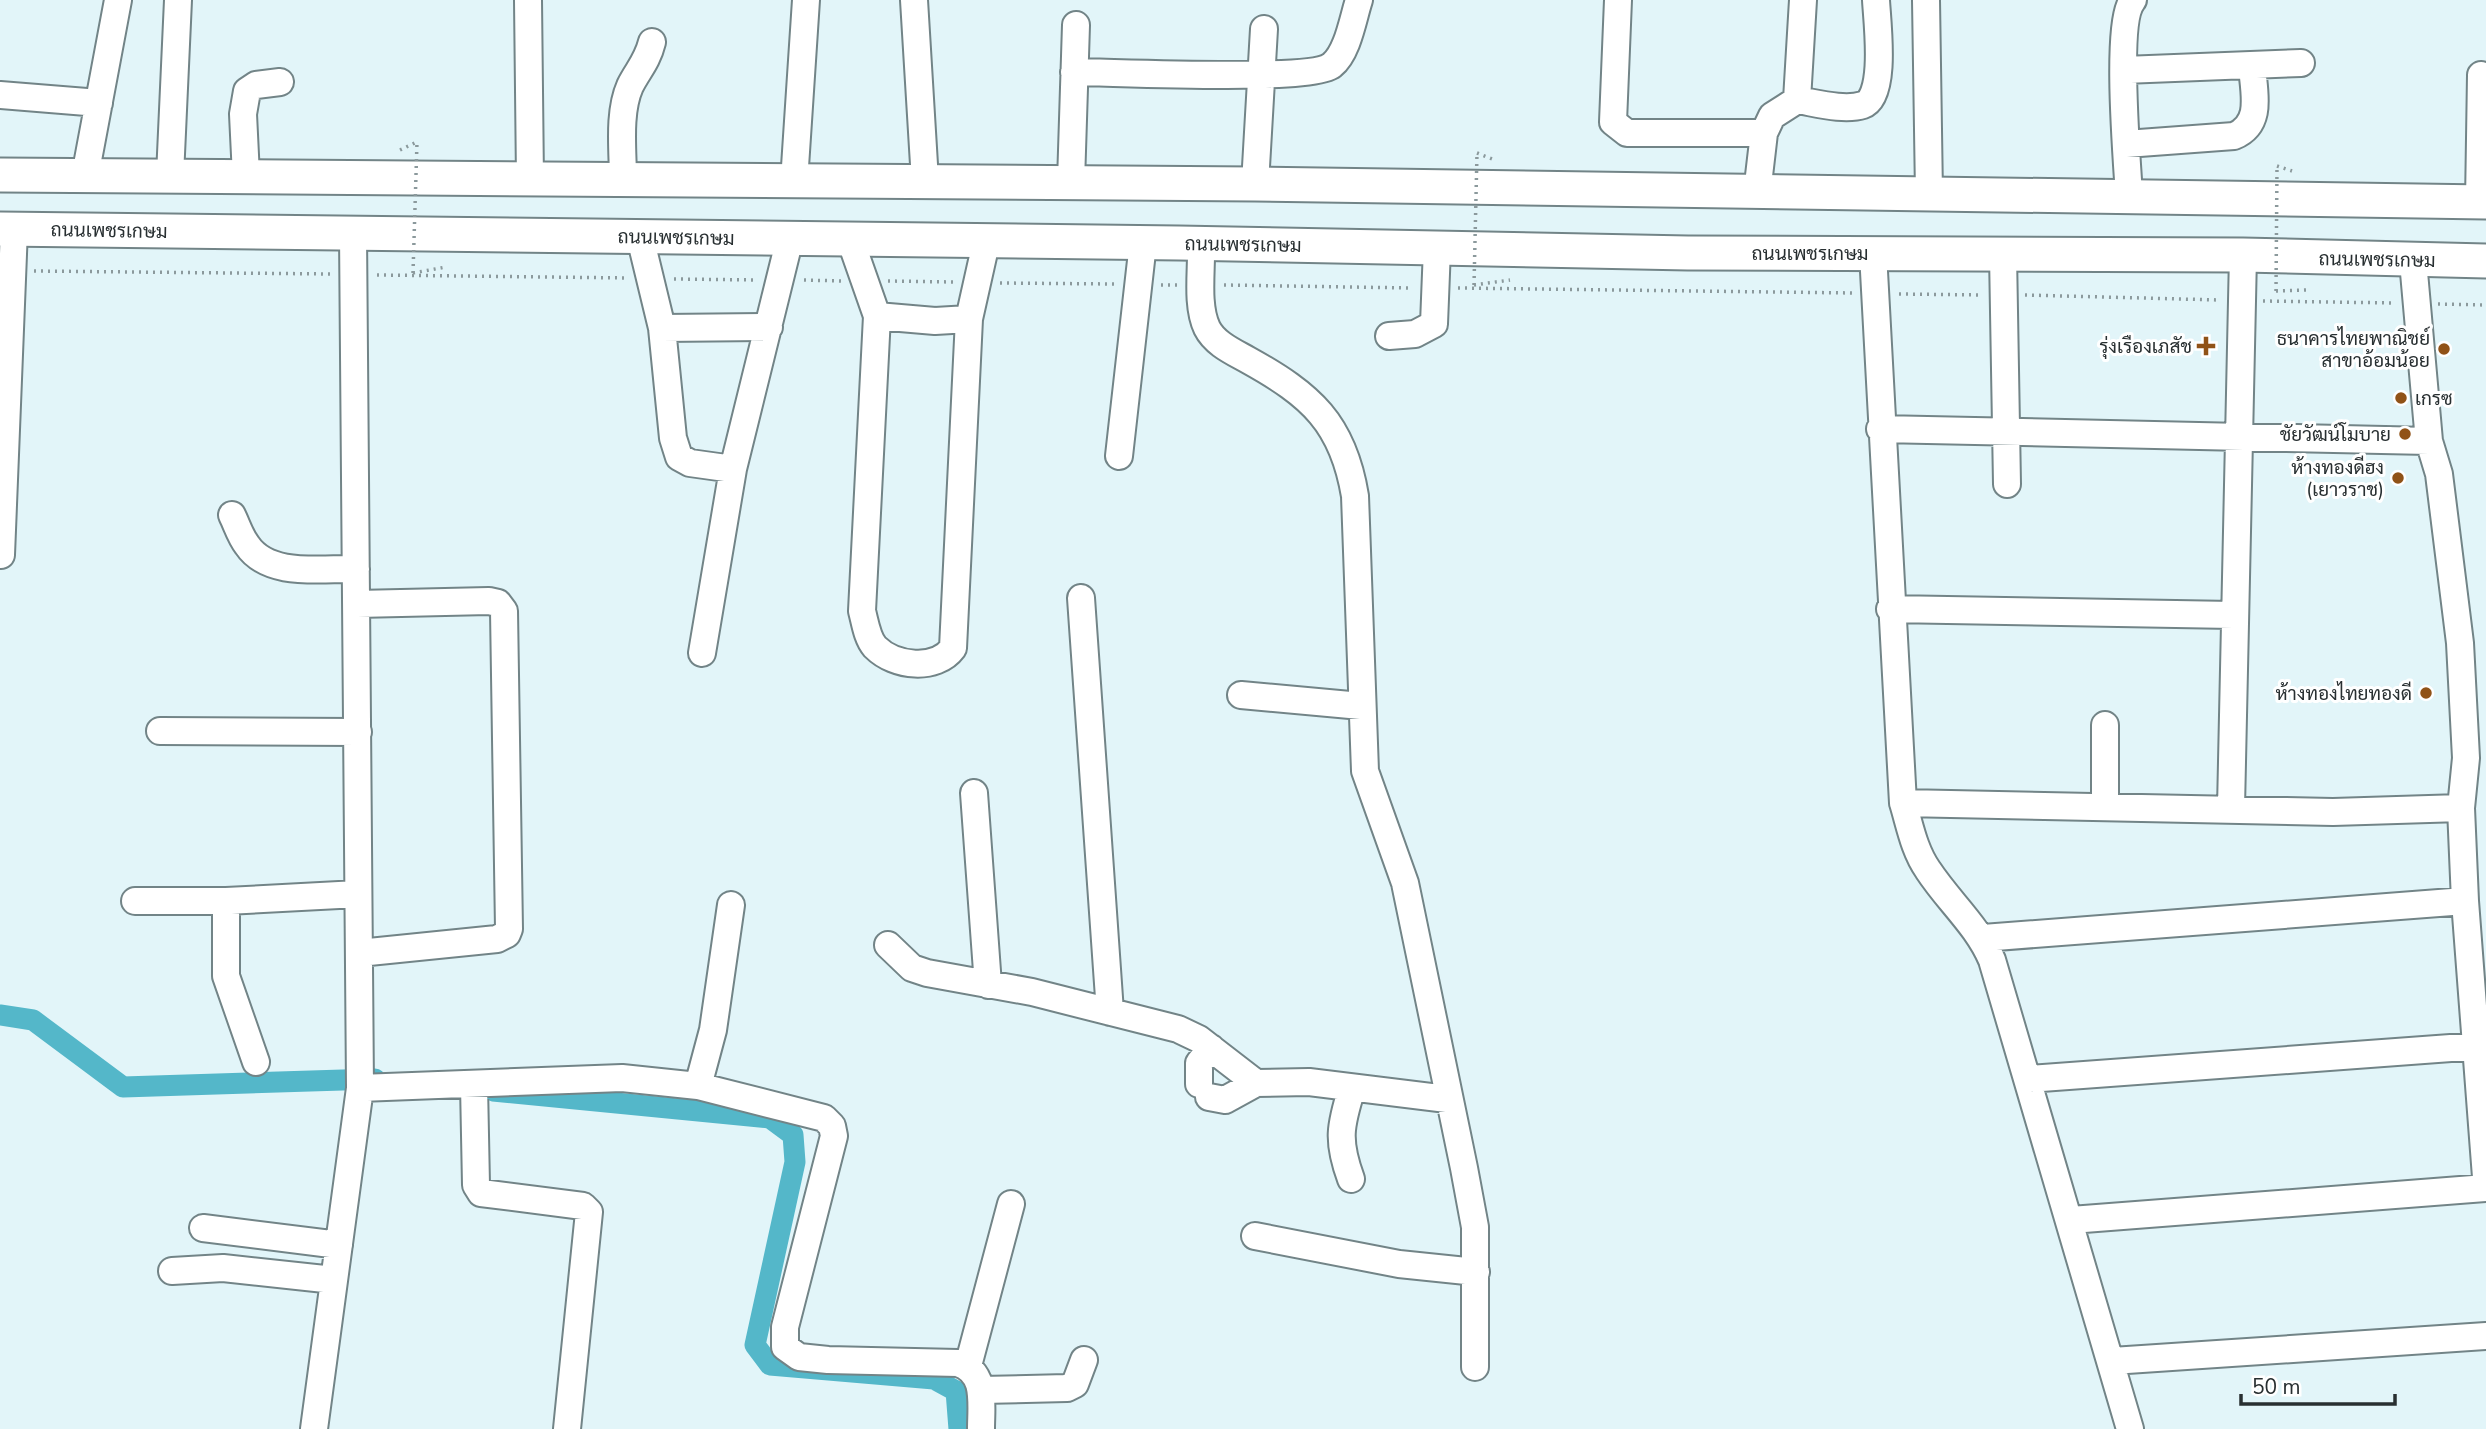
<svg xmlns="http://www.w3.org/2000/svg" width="2486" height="1429" font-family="'Nunito Sans',Sarabun,sans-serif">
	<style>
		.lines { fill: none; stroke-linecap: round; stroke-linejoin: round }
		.canal { stroke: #54b7c9; stroke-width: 21 }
		.minor-casing { stroke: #728487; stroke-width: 30 }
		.major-casing { stroke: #728487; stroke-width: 37 }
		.path { stroke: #8b999c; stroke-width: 3.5; stroke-dasharray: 2 5; stroke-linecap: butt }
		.minor { stroke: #fff; stroke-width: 26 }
		.major { stroke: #fff; stroke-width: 33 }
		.path-bridge { stroke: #8b999c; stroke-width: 3.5; stroke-dasharray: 2 5; stroke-linecap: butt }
		.poi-dot { fill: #905217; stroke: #fff; stroke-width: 2.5 }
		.labels { text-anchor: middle; stroke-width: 6; stroke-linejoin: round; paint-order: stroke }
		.street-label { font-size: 19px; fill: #282f31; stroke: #fff }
		.poi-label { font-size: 19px; fill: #282f31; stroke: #fff; text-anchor: end }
	</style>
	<rect width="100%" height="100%" fill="#e2f5f9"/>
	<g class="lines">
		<path class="canal" d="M 0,1015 L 33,1020 L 123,1087 L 375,1079
			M 493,1091 L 770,1118 L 793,1135 L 795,1162 L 755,1345 L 770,1365 L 934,1379 L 956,1391 L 959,1429"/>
		<defs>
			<path id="minor" d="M 528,0 L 530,180
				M 914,0 L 925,181
				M 1618,0 L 1613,122 L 1627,133 L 1764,133
				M 1926,0 L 1929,194
				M 2124,70 L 2301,63
				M 1074,72 C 1113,72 1312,82 1332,65 C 1348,52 1353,18 1359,0
				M 0,95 L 99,103
				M 1797,100 C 1816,103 1844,111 1863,105 C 1887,97 1877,21 1876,0
				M 2126,144 L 2234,136 C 2263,124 2254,93 2252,67
				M 85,176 L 118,0
				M 170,176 L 178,0
				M 246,176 L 243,114 L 247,91 L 256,85 L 280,82
				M 623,180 C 623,151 618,113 630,86 C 638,70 647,62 652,42
				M 794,182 L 806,0
				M 1071,182 L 1076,25
				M 1255,184 L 1264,29
				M 1757,193 L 1764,133 L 1772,116 L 1797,100 L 1803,0
				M 2129,195 C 2127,161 2115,21 2133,0
				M 2479,202 L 2481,75
				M 640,237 L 662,328 L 673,438 L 679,457 L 690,463 L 733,469 L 790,238
				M 850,239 L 877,316 L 935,321 L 969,319 L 986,243
				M 1201,244 C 1202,269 1196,305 1207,328 C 1215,344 1234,352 1248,360 C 1311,395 1343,423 1355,496 L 1365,771 L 1405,883 L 1464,1168 L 1475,1227 L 1475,1367
				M 1873,253 L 1903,803 C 1910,826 1914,850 1928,870 C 1949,902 1977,925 1992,960 L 2130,1429
				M 2003,254 L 2007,484
				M 2413,261 L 2429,441 L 2439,474 L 2460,643 L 2466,758 L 2461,808 L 2465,901 L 2486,1177
				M 877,316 L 862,611 C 865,622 867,638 875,647 C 895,667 936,671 953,648 L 969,319
				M 662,328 L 769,327
				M 1389,336 L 1415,334 L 1434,324 L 1437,248
				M 1880,429 L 2429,441
				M 1119,456 L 1143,243
				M 232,515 C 237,525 240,536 247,545 C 269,578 322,568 356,569
				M 1,555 L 14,229
				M 1081,598 L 1110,1012
				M 357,604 L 489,601 L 498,603 L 504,611 L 509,929 L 507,934 L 497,939 L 359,953
				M 1890,609 L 2233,615
				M 702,653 L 733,469
				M 1241,695 L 1361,706
				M 160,731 L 358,732
				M 974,793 L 988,985
				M 1903,803 L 2333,812 L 2461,808
				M 2105,806 L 2105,725
				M 2231,808 L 2243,255
				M 135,901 L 226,901 L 358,894
				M 226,901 L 226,976 L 256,1062
				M 1983,938 L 2465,901
				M 888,945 L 912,968 L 927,973 L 1032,992 L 1178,1029 L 1199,1039 L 1256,1083 L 1309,1082 L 1447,1099
				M 2029,1079 L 2478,1046
				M 1199,1084 L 1199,1063 L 1211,1048
				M 474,1085 L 476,1185 L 481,1193 L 583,1206 L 589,1212 L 567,1429
				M 698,1086 L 713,1030 L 731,905
				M 360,1088 L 622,1078 L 698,1086 L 824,1118 L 832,1126 L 834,1136 L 785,1327 L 785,1347 L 799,1357 L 828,1360 L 958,1363 C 987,1372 981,1404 981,1429
				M 1209,1097 L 1225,1100 L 1256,1083
				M 1351,1179 C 1337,1141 1340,1126 1352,1088
				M 2071,1220 L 2486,1188
				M 203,1228 L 339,1245
				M 1255,1236 L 1399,1264 L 1476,1272
				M 172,1271 L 223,1268 L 334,1280
				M 2112,1361 L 2486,1336
				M 968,1366 L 1011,1204
				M 981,1390 L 1067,1388 L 1075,1384 L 1084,1360
				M 314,1429 L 360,1088 L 353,233"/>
			<path id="major" d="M 0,175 L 1255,184 L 2486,202
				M 0,229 L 1179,243 L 1688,253 L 2243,255 L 2486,261"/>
		</defs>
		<use href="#minor" class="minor-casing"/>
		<use href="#major" class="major-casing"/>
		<path class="path" d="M 400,150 L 417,142
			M 1477,153 L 1495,160
			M 2277,166 L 2292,171
			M 34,271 L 330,274
			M 413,273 L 446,267
			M 377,275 L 628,278
			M 674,279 L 757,280
			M 804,280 L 841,281
			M 888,281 L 953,282
			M 1000,283 L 1114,284
			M 1161,285 L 1177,285
			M 1224,285 L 1412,288
			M 1474,285 L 1510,280
			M 1458,288 L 1853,293
			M 2276,291 L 2307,290
			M 1899,294 L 1982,295
			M 2025,295 L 2220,300
			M 2263,301 L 2395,303
			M 2438,304 L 2486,305"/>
		<use href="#minor" class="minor"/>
		<use href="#major" class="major"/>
		<path class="path-bridge" d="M 413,273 L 417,142
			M 1474,285 L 1477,153
			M 2276,291 L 2277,166"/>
	</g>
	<g class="poi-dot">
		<path d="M2202.5 335.5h7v7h7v7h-7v7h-7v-7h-7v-7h7z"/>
		<circle cx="2444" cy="349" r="7"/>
		<circle cx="2401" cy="398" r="7"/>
		<circle cx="2405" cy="434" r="7"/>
		<circle cx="2398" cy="478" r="7"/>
		<circle cx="2426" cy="693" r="7"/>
	</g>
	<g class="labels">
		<g class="street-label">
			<text transform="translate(109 230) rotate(1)" y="7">ถนนเพชรเกษม</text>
			<text transform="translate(676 237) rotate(1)" y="7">ถนนเพชรเกษม</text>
			<text transform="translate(1243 244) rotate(1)" y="7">ถนนเพชรเกษม</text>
			<text x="1810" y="260">ถนนเพชรเกษม</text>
			<text transform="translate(2377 259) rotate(1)" y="7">ถนนเพชรเกษม</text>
		</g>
		<g class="poi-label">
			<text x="2430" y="345">ธนาคารไทยพาณิชย์<tspan x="2430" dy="22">สาขาอ้อมน้อย</tspan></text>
			<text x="2192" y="353">รุ่งเรืองเภสัช</text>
			<text x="2415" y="405" text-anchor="start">เกรซ</text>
			<text x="2391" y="441">ชัยวัฒน์โมบาย</text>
			<text x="2384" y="474">ห้างทองดีฮง<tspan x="2384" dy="22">(เยาวราช)</tspan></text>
			<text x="2412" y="700">ห้างทองไทยทองดี</text>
		</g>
	</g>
	<path d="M2241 1394v10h154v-10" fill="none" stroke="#282f31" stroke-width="3.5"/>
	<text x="2252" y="1394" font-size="21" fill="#282f31" stroke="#ffffff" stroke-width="5" paint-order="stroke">50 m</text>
</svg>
